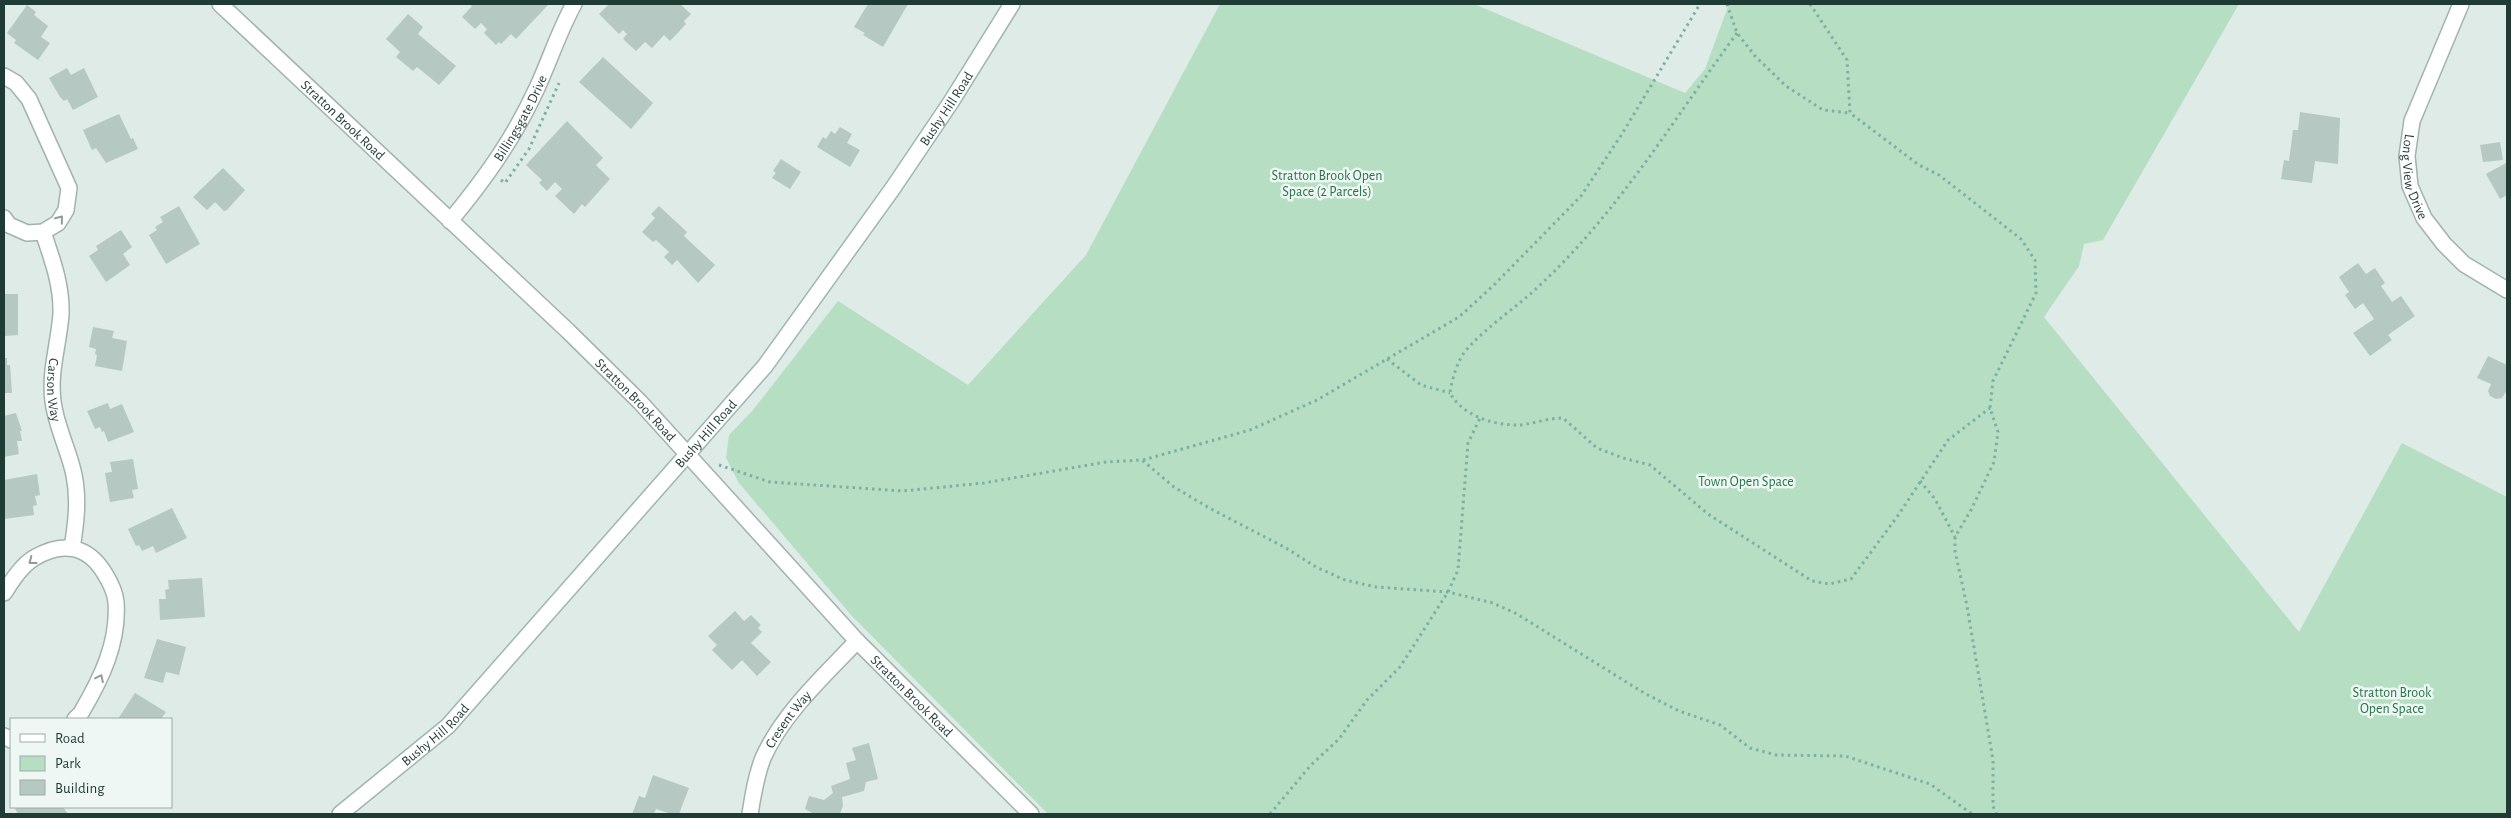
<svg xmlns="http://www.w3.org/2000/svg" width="2511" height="818" font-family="'Alegreya Sans',sans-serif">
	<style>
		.green { fill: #b5dec3 }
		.building { fill: #b6c8c2 }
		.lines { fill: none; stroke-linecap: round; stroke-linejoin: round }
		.minor-casing { stroke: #a1b3ad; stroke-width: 18 }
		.tertiary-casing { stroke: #a1b3ad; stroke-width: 18 }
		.secondary-casing { stroke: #9db7af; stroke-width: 18 }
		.path { stroke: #7db0a4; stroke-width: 3; stroke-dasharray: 2.5 4; stroke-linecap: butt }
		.minor { stroke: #fff; stroke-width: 15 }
		.tertiary { stroke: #fff; stroke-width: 15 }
		.secondary { stroke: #fff; stroke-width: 15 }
		.oneway { stroke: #8f9d9a }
		.labels { text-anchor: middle; stroke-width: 5; stroke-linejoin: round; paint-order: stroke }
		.street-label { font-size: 14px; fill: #1f3b35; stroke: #eff7f4 }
		.park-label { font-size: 14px; fill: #27744a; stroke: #eff7f4 }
	</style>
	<rect width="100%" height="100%" fill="#deebe6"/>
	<path class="green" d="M 1220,4 L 1474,4 L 1685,93 L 1705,69 L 1729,4 L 2239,4 L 2103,240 L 2084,244 L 2079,266 L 2044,317 L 2299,632 L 2402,443 L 2507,497 L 2507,814 L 1048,814 L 851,615 L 739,483 L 726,458 L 729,435 L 753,410 L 838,301 L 968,385 L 1086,255 Z"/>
	<path class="building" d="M 469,4 L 546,4 L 548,5 L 516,39 L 511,34 L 501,44 L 499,42 L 496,45 L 484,33 L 487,29 L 481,23 L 475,29 L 462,17 L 472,6 Z
		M 609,4 L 680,4 L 691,14 L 684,21 L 686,24 L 670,41 L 664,35 L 652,48 L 645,42 L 636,51 L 623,39 L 627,34 L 623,30 L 619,34 L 599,14 Z
		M 868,4 L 908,4 L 883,47 L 863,35 L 865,33 L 854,27 Z
		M 27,5 L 36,12 L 34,15 L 48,26 L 41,37 L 50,43 L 38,60 L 14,43 L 16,40 L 7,33 Z
		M 408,14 L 423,27 L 418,34 L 456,66 L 439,85 L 417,67 L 413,71 L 396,57 L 400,52 L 386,39 Z
		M 603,57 L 653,103 L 631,129 L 579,82 Z
		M 67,68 L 71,75 L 84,68 L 98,97 L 73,110 L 67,99 L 64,101 L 60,97 L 49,78 Z
		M 2300,112 L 2340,118 L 2338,164 L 2315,161 L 2312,183 L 2281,179 L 2284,160 L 2289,161 L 2293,130 L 2298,130 Z
		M 119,114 L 131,139 L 133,138 L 138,149 L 106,163 L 96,148 L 92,150 L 83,130 Z
		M 567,121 L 603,158 L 596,165 L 610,179 L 585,207 L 582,204 L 574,214 L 555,196 L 562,189 L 555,182 L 547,191 L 539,183 L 542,180 L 526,165 Z
		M 840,127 L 852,134 L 847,143 L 860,150 L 850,167 L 817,147 L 823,137 L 826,139 L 831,131 L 835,134 Z
		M 2500,142 L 2503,160 L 2483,162 L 2480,145 Z
		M 781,159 L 801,172 L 790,189 L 772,178 L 776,173 L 773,171 Z
		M 2506,163 L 2507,195 L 2500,199 L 2486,174 Z
		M 223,168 L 245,190 L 227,210 L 224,211 L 215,202 L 207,210 L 193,197 Z
		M 179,206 L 200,244 L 166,264 L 149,235 L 157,230 L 155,227 L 163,222 L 160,217 Z
		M 659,206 L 687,232 L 684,236 L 715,265 L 698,283 L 677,260 L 672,265 L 664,257 L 669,252 L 656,240 L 653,242 L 642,232 L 655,218 L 651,214 Z
		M 121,230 L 132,247 L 123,254 L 130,265 L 106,282 L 89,256 L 98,250 L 96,246 Z
		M 2358,263 L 2366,274 L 2375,268 L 2385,283 L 2381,286 L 2392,302 L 2401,296 L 2415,316 L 2388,335 L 2392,340 L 2370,356 L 2353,333 L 2374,319 L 2363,303 L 2355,309 L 2345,295 L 2349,292 L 2339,277 Z
		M 4,294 L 18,294 L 18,335 L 4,336 Z
		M 93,327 L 114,331 L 112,338 L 127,341 L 122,371 L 95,366 L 97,355 L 95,354 L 96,349 L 89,347 Z
		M 2488,356 L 2507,365 L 2507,390 L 2502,398 L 2496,399 L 2490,396 L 2488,391 L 2491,384 L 2477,378 Z
		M 4,358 L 7,358 L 7,365 L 10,365 L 12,393 L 4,393 Z
		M 108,403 L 110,409 L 122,404 L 134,432 L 108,442 L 104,431 L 102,432 L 100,427 L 95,429 L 87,411 Z
		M 16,413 L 22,431 L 20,431 L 22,441 L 17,441 L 19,454 L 4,457 L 4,416 Z
		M 133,459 L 138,489 L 132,490 L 134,498 L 110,502 L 105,473 L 112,472 L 110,462 Z
		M 37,474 L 40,495 L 35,496 L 37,505 L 33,506 L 34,515 L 4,519 L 4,480 Z
		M 172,508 L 187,538 L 156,553 L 153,546 L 142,551 L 139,545 L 136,546 L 128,529 Z
		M 202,578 L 205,617 L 160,620 L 159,599 L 166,599 L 165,590 L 169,589 L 168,580 Z
		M 735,611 L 744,621 L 751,615 L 761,625 L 758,628 L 762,632 L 751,643 L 771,662 L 757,676 L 742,660 L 732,670 L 712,650 L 717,645 L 708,636 Z
		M 157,639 L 186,647 L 179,675 L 166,672 L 163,683 L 144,678 Z
		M 135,693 L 166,712 L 161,719 L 118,719 Z
		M 869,743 L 878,779 L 866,782 L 864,791 L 842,797 L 843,806 L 840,814 L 814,814 L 805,809 L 809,796 L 824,800 L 833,793 L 831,786 L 850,779 L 846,763 L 856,760 L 852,748 Z
		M 653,775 L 689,788 L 679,814 L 671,814 L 656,809 L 654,814 L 632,814 L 639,796 L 645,798 Z
		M 14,807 L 63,807 L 68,814 L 18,814 Z"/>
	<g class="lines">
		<defs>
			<g id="minor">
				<path id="s1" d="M 2461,4 L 2412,121 L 2407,156 L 2410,186 L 2424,218 L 2444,244 L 2464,264 L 2507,290"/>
				<path d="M 4,76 L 16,83 L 29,99 L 69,188 L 66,210 L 58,223 L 43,232 L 27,233 L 9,225 L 4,218"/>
				<path id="s2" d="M 450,221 C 485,179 514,138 537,88 C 550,60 559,31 574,4"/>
				<path id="s3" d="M 43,232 C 52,259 62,285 61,314 C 59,343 49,372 53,401 C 56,427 69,450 74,475 C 79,499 76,524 72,548"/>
				<path d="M 4,593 C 12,581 21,566 34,558 C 62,541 88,545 105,574 C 110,582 115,591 116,602 C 119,643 101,679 81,713 L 75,719"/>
				<path d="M 4,736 L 11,740"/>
				<path id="s4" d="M 750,814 C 753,795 756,776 763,758 C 783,713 824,676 857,641"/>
			</g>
			<g id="tertiary">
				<path id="s5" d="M 220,4 L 568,331 L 640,402 L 857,641 L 1031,814"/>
			</g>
			<g id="secondary">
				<path id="s6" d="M 340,814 L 448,726 L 765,366 L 893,188 L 951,102 L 1012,4"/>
			</g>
		</defs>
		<use href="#minor" class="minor-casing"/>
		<use href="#tertiary" class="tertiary-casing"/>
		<use href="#secondary" class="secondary-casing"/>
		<path class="path" d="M 1727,4 L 1737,33 L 1755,56 L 1786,86 L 1823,110 L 1850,113
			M 1810,4 L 1847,60 L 1850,113 L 1919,165 L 1939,175 L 2021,239 L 2035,260 L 2036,293 L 1993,381 L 1990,408 L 1998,432 L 1994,462 L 1971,510 L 1955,537 L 1955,551 L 1967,606 L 1993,760 L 1993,806 L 1996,814
			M 1737,33 C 1671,123 1613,221 1528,296 C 1508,313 1485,329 1468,348 C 1458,358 1452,379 1450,393 C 1462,415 1492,425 1517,425 C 1530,425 1547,418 1563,418 L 1597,448 L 1623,458 L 1650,465 L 1708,514 L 1812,581 L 1829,584 L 1851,579 L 1897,517 L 1948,440 L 1990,408
			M 501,180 L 505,183 L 529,149 L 559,83
			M 1387,359 L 1421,385 L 1450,393
			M 1143,460 L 1250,430 L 1317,400 L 1459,317 L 1493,286 L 1581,196 L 1622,134 L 1700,4
			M 719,465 L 770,482 L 903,491 L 984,483 L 1106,462 L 1142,460 L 1174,487 L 1211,509 L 1286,548 L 1316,567 L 1345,580 L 1376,587 L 1448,592 L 1493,603 L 1517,614 L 1644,693 L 1679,711 L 1720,725 L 1750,748 L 1776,755 L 1845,756 L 1930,784 L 1972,814
			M 1920,481 L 1935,499 L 1955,537
			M 1270,814 L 1311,765 L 1339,739 L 1367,700 L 1400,667 L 1448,592 L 1458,570 L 1468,443 L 1480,418"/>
		<use href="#minor" class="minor"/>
		<use href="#tertiary" class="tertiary"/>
		<use href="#secondary" class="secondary"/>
	</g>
	<defs><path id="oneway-chevron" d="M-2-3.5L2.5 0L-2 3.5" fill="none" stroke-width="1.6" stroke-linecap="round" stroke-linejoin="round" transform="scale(1.25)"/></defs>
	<g class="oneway">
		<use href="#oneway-chevron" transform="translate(60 219) rotate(-51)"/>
		<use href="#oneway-chevron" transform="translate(32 561) rotate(143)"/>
		<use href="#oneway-chevron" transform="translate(100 678) rotate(-64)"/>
	</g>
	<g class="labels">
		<g class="street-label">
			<text dy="5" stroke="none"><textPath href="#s6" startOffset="934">Bushy Hill Road</textPath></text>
			<text dy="5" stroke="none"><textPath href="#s2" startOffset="125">Billingsgate Drive</textPath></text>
			<text dy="5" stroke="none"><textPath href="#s5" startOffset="169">Stratton Brook Road</textPath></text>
			<text dy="5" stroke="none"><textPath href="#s1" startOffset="184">Long View Drive</textPath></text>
			<text dy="5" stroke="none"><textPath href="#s3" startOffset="161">Carson Way</textPath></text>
			<text dy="5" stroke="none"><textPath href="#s5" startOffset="574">Stratton Brook Road</textPath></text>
			<text dy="5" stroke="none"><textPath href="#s6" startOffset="529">Bushy Hill Road</textPath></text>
			<text dy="5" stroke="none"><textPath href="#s5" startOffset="979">Stratton Brook Road</textPath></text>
			<text dy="5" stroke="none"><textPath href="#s4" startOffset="104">Cresent Way</textPath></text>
			<text dy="5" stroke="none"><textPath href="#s6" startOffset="124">Bushy Hill Road</textPath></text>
		</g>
		<g class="park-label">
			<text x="1327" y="180">Stratton Brook Open<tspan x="1327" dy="16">Space (2 Parcels)</tspan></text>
			<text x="1746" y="486">Town Open Space</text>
			<text x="2392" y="697">Stratton Brook<tspan x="2392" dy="16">Open Space</tspan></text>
		</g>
	</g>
	<rect width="2511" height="818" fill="none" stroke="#1f3b35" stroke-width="10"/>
	<rect x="10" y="718" width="162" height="90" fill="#eff7f4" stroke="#9caca8"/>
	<rect x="20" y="734" width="25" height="8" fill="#ffffff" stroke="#9caca8"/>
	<text x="55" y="743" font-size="15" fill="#1f3b35">Road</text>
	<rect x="20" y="756" width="25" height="15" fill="#b5dec3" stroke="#9caca8"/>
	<text x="55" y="768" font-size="15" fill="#1f3b35">Park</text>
	<rect x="20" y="780" width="25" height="15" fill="#b6c8c2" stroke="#9caca8"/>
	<text x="55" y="793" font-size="15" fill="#1f3b35">Building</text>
</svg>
